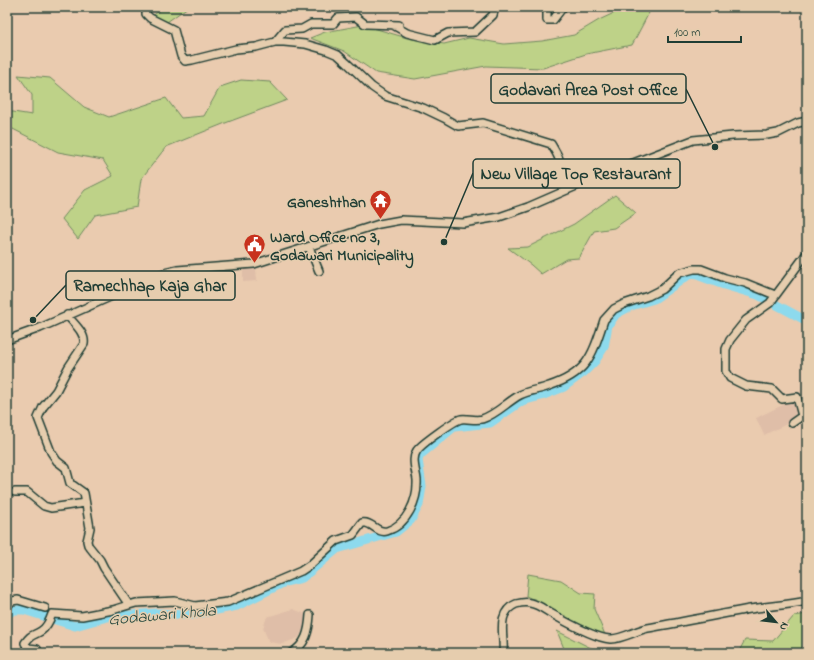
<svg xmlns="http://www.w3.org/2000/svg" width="814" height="660" font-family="'Indie Flower',sans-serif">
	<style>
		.built { fill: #dfbea8 }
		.green { fill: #bed288; stroke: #6e885e }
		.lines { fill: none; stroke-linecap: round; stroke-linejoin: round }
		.river { stroke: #8ddaed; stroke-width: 9 }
		.minor-casing { stroke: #1f3d34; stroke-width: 10 }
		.minor { stroke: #e6cdae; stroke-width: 7 }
		.labels { text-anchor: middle; stroke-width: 3; stroke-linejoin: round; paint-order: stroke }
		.poi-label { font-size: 16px; font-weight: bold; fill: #1f3d34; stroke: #e6cdae; text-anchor: end }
		.water-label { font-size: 17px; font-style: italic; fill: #24453d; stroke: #e6cdae }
		.leader { fill: none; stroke: #1f3d34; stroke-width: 1.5 }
		.callout-dot { fill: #1f3d34; stroke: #e6cdae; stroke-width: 1.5 }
		.callout { fill: #e6cdae; stroke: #1f3d34; stroke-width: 1.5 }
		.callout-label { font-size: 17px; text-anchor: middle; font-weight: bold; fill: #1f3d34 }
	</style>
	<rect width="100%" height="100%" fill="#eacbaf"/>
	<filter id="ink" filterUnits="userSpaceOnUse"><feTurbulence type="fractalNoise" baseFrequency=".025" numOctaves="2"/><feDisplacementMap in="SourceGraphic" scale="8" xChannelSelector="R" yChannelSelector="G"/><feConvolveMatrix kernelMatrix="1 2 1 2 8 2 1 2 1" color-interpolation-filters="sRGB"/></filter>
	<g filter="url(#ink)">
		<path class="built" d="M 807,55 L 807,80 L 804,76 L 800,62 Z
			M 243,268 L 256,268 L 257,281 L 243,282 Z
			M 793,400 L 801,417 L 764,435 L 756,418 Z
			M 293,609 L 308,615 L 307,625 L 298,638 L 282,644 L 269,642 L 263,628 L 267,617 Z"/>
		<path class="green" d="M 165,7 L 188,7 L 167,22 L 152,16 Z
			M 627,7 L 652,7 L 632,45 L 586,54 L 543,68 L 486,66 L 415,79 L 376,73 L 344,51 L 310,38 L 325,32 L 363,25 L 407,38 L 444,44 L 469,38 L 504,44 L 542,41 L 574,35 L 599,20 Z
			M 18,75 L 50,78 L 84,107 L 109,117 L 166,98 L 181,118 L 204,116 L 220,87 L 241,80 L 270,82 L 287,100 L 228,122 L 166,147 L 141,179 L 137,207 L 95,215 L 78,239 L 62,219 L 85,190 L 113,176 L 103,160 L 58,152 L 7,126 L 7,111 L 32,115 L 32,95 Z
			M 615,195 L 636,213 L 614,228 L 594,231 L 579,258 L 566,259 L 541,274 L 531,265 L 508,248 L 528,247 L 574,224 Z
			M 528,574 L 561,580 L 581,593 L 595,594 L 594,609 L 606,637 L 567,622 L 545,605 L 526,596 Z
			M 807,614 L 807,653 L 738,653 L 745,640 L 773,641 L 794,616 Z
			M 557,631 L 601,653 L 565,653 L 565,651 Z"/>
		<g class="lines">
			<path class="river" d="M 7,614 L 14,610 L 24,610 L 75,626 L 107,617 L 157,613 L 191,615 L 237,606 L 285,582 L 302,578 L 337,549 L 396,532 L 411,520 L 419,505 L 422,486 L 418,460 L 420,455 L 454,427 L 490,423 L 522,401 L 541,396 L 564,387 L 583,373 L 595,361 L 604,347 L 608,325 L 616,314 L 631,306 L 654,299 L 690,274 L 697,275 L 724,285 L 758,295 L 807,321"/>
			<defs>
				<path id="minor" d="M 147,7 L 146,14 L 150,18 L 174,30 L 181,56 L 185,61 L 192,60 L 236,49 L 256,47 L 275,42 L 284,42 L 305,44 L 326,50 L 338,55 L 347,63 L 372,87 L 385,96 L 423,108 L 444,118 L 458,126 L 483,123 L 551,144 C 555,151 559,156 560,163 C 561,169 558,174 561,180 L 585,177 L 595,177
					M 547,7 L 547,20 L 553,20 L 563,7
					M 393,25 L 407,33 L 435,40 L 448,33 L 475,32 L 493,15 L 495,7
					M 275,42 L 285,30 L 302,29 L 311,24 L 333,24 L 338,18 L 356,17 L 365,24 L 399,25
					M 309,247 L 319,271
					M 7,340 L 40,328 L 164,273 L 177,270 L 254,264 L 379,224 L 401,220 L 463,223 L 499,217 L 528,207 L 597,177 L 693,140 L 733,136 L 767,135 L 778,133 L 798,123 L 807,121
					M 792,423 L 802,416 L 797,397 L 782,399 L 772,389 L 746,386 L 730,378 L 726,371 L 726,349 L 730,340 L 746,320 L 770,303 L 807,253
					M 15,492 L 27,492 L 44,506 L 51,508 L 85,503
					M 129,605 L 136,603 L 175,601 L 195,606 L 228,602 L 301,571 L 310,565 L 336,541 L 353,535 L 362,523 C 372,521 377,534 387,531 C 407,525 418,500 417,480 C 416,470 410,457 419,448 C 425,442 453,421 461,419 C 468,418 475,421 482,419 C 497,414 507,402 520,395 C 529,390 540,390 549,386 C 588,373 592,356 604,320 L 614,309 L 624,304 L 648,296 L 662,289 L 679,273 L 694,269 L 701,269 L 725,278 L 745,283 L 775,295
					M 7,606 L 12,601 L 18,600 L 45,608
					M 36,653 L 37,649 L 28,648 L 25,643 C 31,634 33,636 41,631 C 47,627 50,620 52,614 L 82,616 L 113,610 L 129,605 L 104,568 L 100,560 L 88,545 L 87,541 L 90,528 L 84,493 L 70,483 L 66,468 L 57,461 L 51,452 L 38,418 L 43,407 L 56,391 L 68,368 L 84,344 C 86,333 73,323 67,315
					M 291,653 C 306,645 309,631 310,615
					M 503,653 C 505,636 495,613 516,604 C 520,603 526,602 530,603 C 538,604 545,610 552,614 C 566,622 594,638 610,639 C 620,640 637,630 648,628 C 682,622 716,615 750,609 C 769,606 788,605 807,601"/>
			</defs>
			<use href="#minor" class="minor-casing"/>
			<use href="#minor" class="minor"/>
		</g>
	</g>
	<defs>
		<symbol id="temple-pin" viewBox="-11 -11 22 30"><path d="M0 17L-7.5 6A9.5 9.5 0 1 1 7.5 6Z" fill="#c8321e" stroke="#e6cdae"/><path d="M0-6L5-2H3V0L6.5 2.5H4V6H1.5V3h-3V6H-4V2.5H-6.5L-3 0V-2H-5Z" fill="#fff"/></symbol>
		<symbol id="civic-pin" viewBox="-11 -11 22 30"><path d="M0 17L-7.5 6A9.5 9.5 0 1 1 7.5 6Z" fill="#c8321e" stroke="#e6cdae"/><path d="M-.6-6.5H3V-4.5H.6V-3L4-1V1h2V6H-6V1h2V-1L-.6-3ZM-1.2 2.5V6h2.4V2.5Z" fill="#fff"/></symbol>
	</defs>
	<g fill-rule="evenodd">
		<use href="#temple-pin" x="368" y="188" width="25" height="34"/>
		<use href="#civic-pin" x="242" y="232" width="25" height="34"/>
	</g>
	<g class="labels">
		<g class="poi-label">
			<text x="366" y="207">Ganeshthan</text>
			<text x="270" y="242" text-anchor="start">Ward Office no 3,<tspan x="270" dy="18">Godawari Municipality</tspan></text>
		</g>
		<g class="water-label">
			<text transform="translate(162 614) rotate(-5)" y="6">Godawari Khola</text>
		</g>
	</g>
	<path class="leader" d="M715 147L686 89M444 242L473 173M33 320L66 285"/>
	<g class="callout-dot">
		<circle cx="715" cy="147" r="4"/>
		<circle cx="444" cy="242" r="4"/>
		<circle cx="33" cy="320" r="4"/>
	</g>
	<g class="callout">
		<rect x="491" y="74" width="195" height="29" rx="4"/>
		<rect x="473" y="159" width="207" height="29" rx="4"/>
		<rect x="66" y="271" width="169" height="29" rx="4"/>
	</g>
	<g class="callout-label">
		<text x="588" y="95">Godavari Area Post Office</text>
		<text x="576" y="179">New Village Top Restaurant</text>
		<text x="150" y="291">Ramechhap Kaja Ghar</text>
	</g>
	<rect width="814" height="660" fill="none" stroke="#e6cdae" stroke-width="24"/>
	<rect x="12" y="12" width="790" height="636" fill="none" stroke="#1f3d34" stroke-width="1.5" filter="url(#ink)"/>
	<g transform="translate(776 622) rotate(118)" stroke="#e6cdae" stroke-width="3" paint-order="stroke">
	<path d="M0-3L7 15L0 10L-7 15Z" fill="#1f3d34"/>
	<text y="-6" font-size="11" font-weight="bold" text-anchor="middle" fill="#1f3d34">N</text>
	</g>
	<path d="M668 36v6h73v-6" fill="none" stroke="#1f3d34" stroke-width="2"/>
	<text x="674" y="36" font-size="12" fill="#1f3d34" stroke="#e6cdae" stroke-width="3" paint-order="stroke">100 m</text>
</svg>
